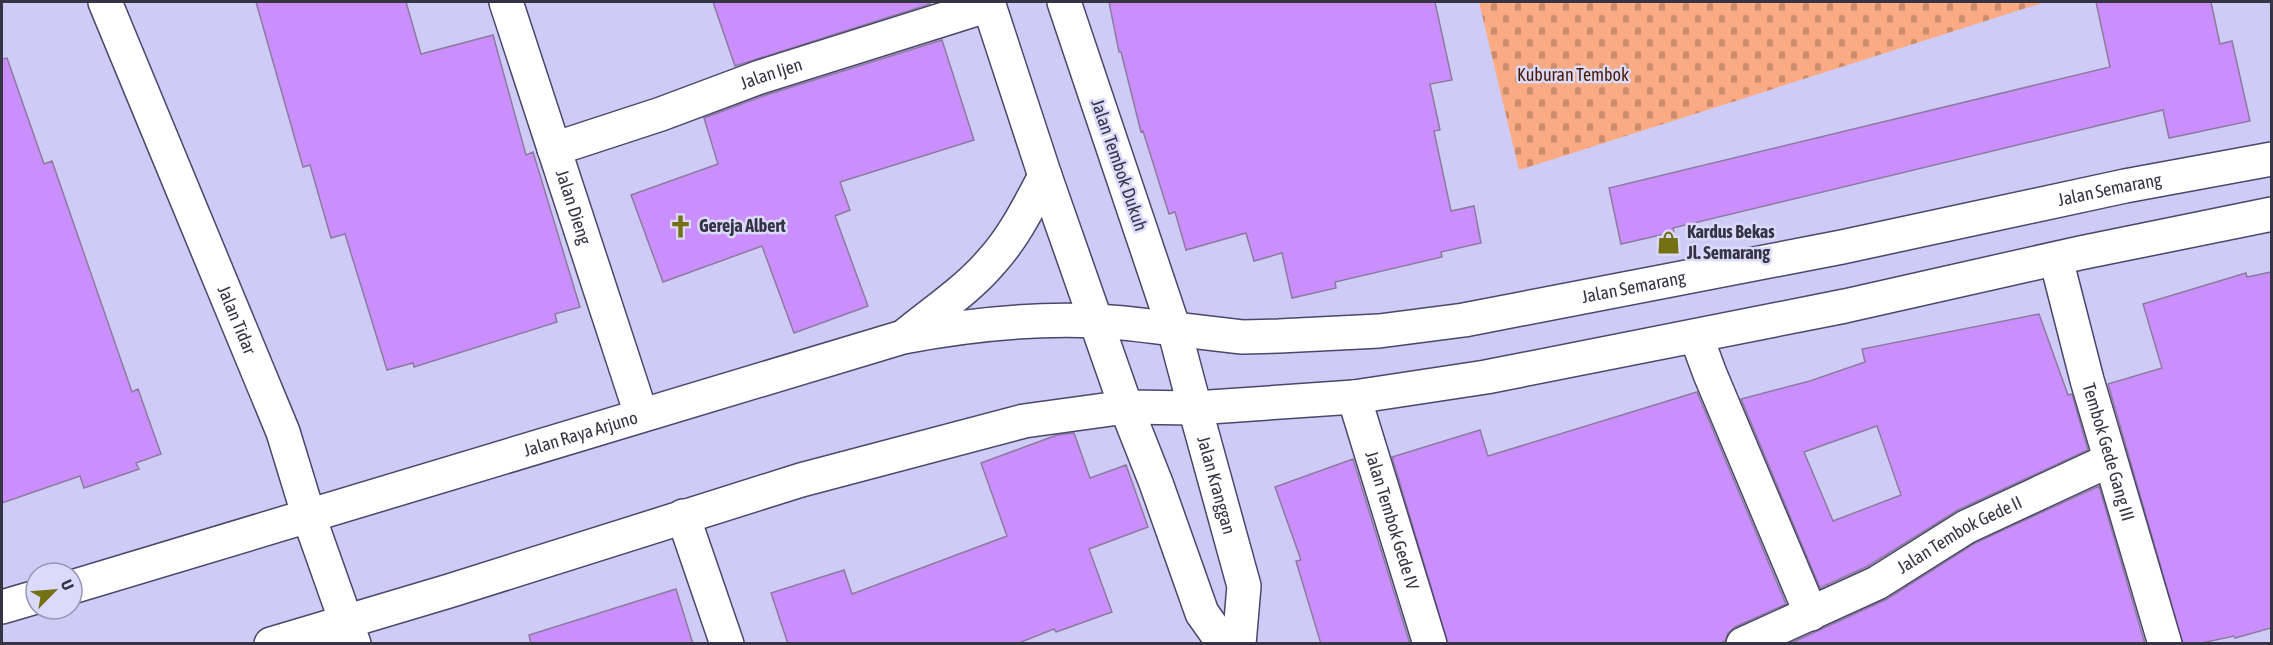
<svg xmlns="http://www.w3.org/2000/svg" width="2273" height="645" font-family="'Asap Condensed',sans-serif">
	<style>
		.cemetery { fill: url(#cemetery-stones) }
		.building { fill: #ca8ffd; stroke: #8d7b9f; stroke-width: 1.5; fill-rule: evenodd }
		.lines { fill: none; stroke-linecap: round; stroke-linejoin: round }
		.minor-casing { stroke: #4a476a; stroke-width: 36 }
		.tertiary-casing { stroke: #4a476a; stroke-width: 36 }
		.secondary-casing { stroke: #4a476a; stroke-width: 36 }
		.primary-casing { stroke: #4a476a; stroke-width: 36 }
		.trunk-casing { stroke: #4a476a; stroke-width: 36 }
		.minor { stroke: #fff; stroke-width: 33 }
		.tertiary { stroke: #fff; stroke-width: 33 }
		.secondary { stroke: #fff; stroke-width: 33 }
		.primary { stroke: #fff; stroke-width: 33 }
		.trunk { stroke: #fff; stroke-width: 33 }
		.labels { text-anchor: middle; stroke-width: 5; stroke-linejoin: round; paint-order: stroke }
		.street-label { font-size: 18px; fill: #353344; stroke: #dcdafc }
		.park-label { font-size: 18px; fill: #481c01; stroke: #dcdafc }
		.poi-label { font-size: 18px; font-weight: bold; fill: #353344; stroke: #dcdafc; text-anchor: start }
	</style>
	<defs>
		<pattern id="cemetery-stones" width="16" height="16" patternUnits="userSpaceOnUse" patternTransform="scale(1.5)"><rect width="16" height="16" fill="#faab83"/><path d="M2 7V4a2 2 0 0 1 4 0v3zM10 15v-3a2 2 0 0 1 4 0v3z" fill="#cb8c6d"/></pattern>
	</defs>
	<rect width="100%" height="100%" fill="#ceccf6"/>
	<path class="cemetery" d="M 1479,2 L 2045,2 L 1519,170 Z"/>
	<path class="building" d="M 256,2 L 406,2 L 421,54 L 493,35 L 526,155 L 533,152 L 580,307 L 555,314 L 557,322 L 414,367 L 413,363 L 387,370 L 345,234 L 331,238 L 310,165 L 303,167 Z
		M 713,2 L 930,2 L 930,4 L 735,66 Z
		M 1109,2 L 1435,2 L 1452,80 L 1430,84 L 1440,130 L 1434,131 L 1451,211 L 1474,206 L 1481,243 L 1441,252 L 1442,257 L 1335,282 L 1336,288 L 1292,298 L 1282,253 L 1254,261 L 1246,233 L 1186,250 L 1175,212 L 1169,214 L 1143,131 L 1141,132 L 1121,52 L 1119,52 Z
		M 2096,2 L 2211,2 L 2220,44 L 2232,41 L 2250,121 L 2169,138 L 2163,110 L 1673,228 L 1674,232 L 1621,244 L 1609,188 L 2110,67 Z
		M 942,40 L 974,140 L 840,182 L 850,210 L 835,216 L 868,306 L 794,333 L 762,246 L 663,282 L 631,195 L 718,164 L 704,118 L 766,95 Z
		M 7,58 L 44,164 L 52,161 L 132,392 L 138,389 L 161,454 L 136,463 L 139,469 L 84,488 L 80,476 L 2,503 L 2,59 Z
		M 2271,272 L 2271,628 L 2235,638 L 2234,636 L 2197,644 L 2183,644 L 2108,384 L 2162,368 L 2143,304 L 2246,273 L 2247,277 Z
		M 2039,314 L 2068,395 L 2072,394 L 2088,450 L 1958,510 L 1868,566 L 1820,588 L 1741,399 L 1810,381 L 1865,362 L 1862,349 ZM 1877,426 L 1901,495 L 1833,521 L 1804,452 Z
		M 1697,392 L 1786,604 L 1735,627 L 1728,633 L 1725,641 L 1718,644 L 1448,644 L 1392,457 L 1480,430 L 1488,456 Z
		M 1074,433 L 1090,478 L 1126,465 L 1148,527 L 1089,549 L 1112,612 L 1056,632 L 1054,629 L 1016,644 L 788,644 L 771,593 L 844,570 L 852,594 L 1007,536 L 981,463 L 1057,435 Z
		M 1353,459 L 1410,644 L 1321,644 L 1296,561 L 1301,560 L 1275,487 Z
		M 2099,486 L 2145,644 L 1789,644 L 1887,599 L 1975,543 Z
		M 676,589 L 693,644 L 531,644 L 529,635 Z"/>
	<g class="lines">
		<defs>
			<g id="minor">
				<path id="s1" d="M 506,2 L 641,414"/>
				<path id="s2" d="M 554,149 L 661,114 L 760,77 L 989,5"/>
				<path id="s3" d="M 2056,259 L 2087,380 L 2165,644"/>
				<path d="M 1696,336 L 1710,374 L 1811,614"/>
				<path id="s4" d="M 1354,397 L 1430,644"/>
				<path d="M 683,516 L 727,644"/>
				<path id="s5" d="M 1743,644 L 1877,583 L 1966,527 L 2110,460"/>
			</g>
			<g id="tertiary">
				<path id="s6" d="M 105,2 L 283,432 L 309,517"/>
				<path id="s7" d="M 1174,329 L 1242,337 L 1279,336 L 1379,331 L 1464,320 L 1842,247 L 2125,186 L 2272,159"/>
				<path d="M 1195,408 L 1354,397 L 1486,377 L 1845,306 L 2080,253 L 2272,214"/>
			</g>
			<g id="secondary">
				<path d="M 1126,407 L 1156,483 L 1202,613 L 1224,644"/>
				<path id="s8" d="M 1195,408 L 1244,586 L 1239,644"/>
			</g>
			<path id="primary" d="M 309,517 L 354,644"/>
			<g id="trunk">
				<path d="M 988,2 L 1045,176 L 1126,407"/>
				<path d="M 907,334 C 935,311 967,290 991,262 C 1014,237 1029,206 1045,176"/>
				<path id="s9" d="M 72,587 L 903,337 C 966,325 1031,318 1096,321 C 1122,322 1148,326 1174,329"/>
				<path d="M 2,607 L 36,597"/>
				<path d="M 271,644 L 449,591 L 801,480 L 1024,421 L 1126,407 L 1195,408 L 1174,329 L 1064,2"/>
			</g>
		</defs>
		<use href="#minor" class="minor-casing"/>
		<use href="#tertiary" class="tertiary-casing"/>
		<use href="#secondary" class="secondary-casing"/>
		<use href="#primary" class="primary-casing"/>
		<use href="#trunk" class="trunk-casing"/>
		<use href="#minor" class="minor"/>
		<use href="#tertiary" class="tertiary"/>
		<use href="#secondary" class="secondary"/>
		<use href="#primary" class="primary"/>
		<use href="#trunk" class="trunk"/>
	</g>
	<defs>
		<symbol id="church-bare" viewBox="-9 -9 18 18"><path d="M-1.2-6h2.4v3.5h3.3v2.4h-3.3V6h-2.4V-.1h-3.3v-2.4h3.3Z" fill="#747114" stroke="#dcdafc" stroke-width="2.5" paint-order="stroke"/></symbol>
		<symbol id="shop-bare" viewBox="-9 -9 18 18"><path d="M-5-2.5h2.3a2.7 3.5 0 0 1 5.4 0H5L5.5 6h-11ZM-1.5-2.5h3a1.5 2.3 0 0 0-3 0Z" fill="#747114" stroke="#dcdafc" stroke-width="2.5" paint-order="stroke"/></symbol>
	</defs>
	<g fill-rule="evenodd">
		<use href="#church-bare" x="664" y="210" width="33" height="33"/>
		<use href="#shop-bare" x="1652" y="226" width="33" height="33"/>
	</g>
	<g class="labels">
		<g class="street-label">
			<text dy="6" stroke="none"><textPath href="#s2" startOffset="230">Jalan Ijen</textPath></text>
			<text transform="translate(1119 165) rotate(71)" y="6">Jalan Tembok Dukuh</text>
			<text dy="6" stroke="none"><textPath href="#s7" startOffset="950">Jalan Semarang</textPath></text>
			<text dy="6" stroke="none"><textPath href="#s1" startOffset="216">Jalan Dieng</textPath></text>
			<text dy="6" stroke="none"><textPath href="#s7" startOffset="464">Jalan Semarang</textPath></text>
			<text dy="6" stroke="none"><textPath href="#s6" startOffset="344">Jalan Tidar</textPath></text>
			<text dy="6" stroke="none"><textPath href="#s9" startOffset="531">Jalan Raya Arjuno</textPath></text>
			<text dy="6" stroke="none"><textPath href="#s3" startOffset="200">Tembok Gede Gang III</textPath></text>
			<text dy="6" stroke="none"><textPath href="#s8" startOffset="80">Jalan Kranggan</textPath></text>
			<text dy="6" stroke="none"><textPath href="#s4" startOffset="129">Jalan Tembok Gede IV</textPath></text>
			<text dy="6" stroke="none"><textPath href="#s5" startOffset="243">Jalan Tembok Gede II</textPath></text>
		</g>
		<g class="park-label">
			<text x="1573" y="81">Kuburan Tembok</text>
		</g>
		<g class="poi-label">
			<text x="699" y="232">Gereja Albert</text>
			<text x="1687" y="238">Kardus Bekas<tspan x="1687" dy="21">Jl. Semarang</tspan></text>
		</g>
	</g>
	<rect width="2273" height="645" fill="none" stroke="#353344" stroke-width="6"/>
	<g transform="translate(54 591) rotate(65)"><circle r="28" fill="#dcdafc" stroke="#9997b2" stroke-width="1.5"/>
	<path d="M0-4.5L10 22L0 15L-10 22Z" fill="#747114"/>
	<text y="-9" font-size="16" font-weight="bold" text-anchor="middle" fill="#353344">U</text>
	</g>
</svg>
